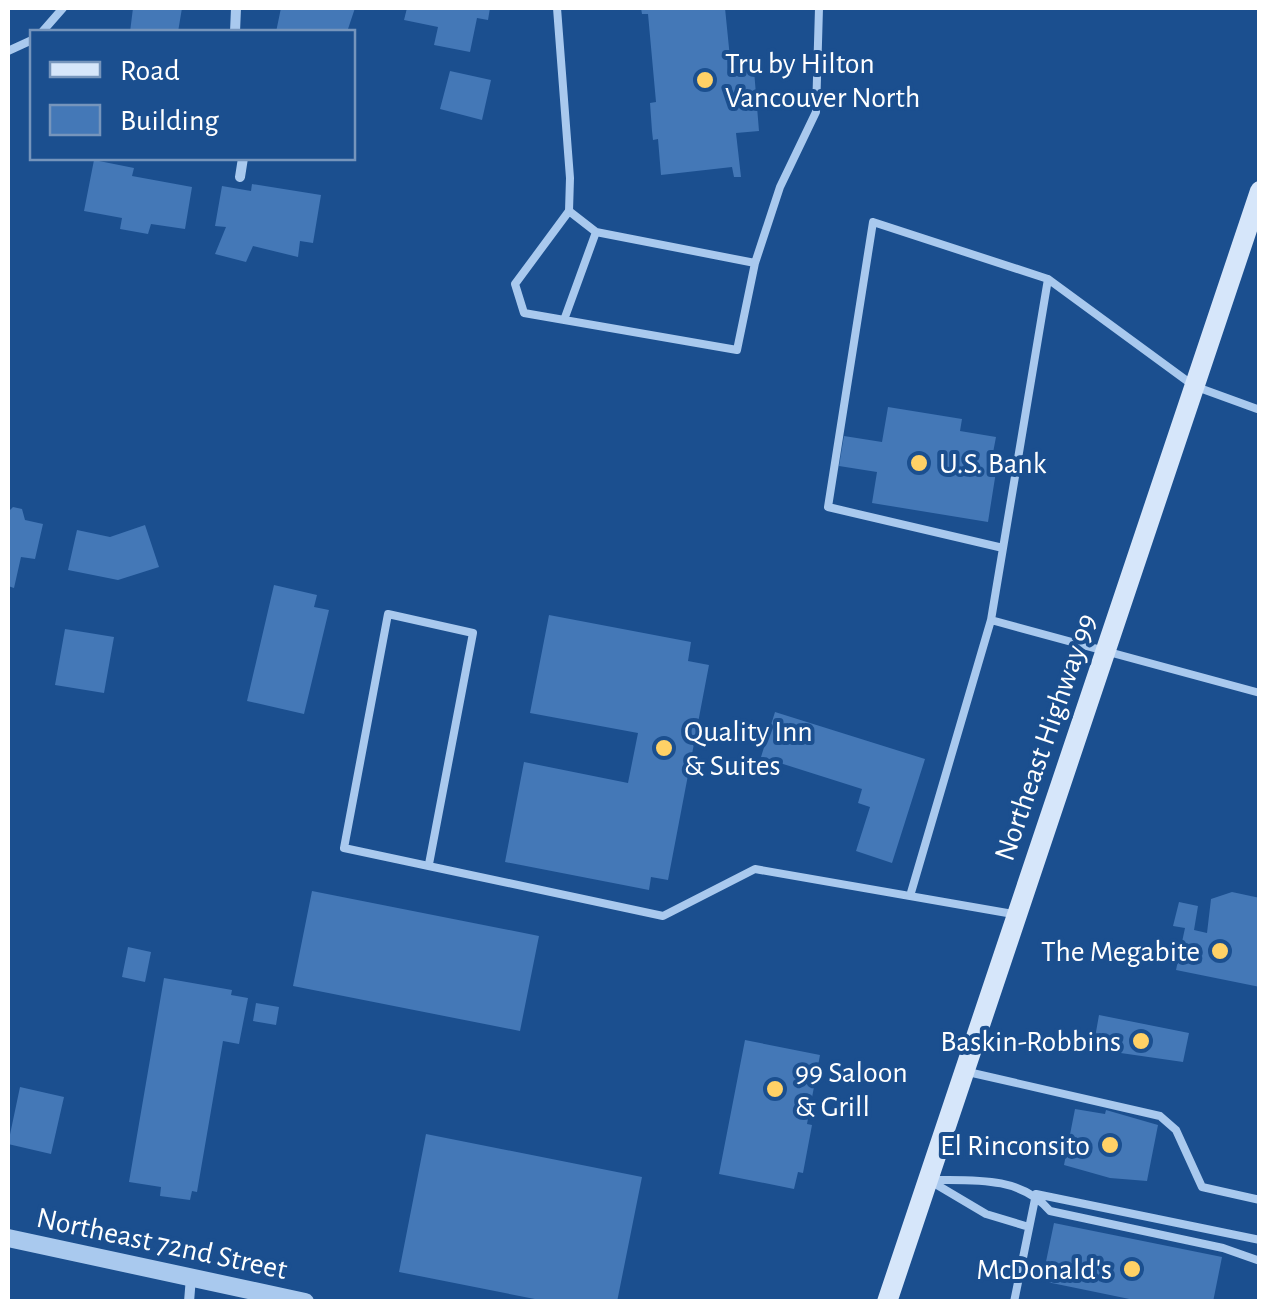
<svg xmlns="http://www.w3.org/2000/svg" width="1267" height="1309" font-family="'Alegreya Sans',sans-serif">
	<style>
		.building { fill: #4478b7 }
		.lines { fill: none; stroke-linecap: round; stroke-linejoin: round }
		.service { stroke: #a9c9ee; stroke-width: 8 }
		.minor { stroke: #a9c9ee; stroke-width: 10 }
		.tertiary { stroke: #a9c9ee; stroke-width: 18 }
		.secondary { stroke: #d6e6fa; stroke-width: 20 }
		.poi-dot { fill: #ffd166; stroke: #1b4f8f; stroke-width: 4 }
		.labels { text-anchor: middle; stroke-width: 8; stroke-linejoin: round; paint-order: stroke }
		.poi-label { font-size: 30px; fill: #fff; stroke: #1b4f8f; text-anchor: start }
		.street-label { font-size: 30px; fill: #fff; stroke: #1b4f8f }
	</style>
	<rect width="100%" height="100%" fill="#1b4f8f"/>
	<path class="building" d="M 133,8 L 182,8 L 178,32 L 130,32 Z
		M 281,8 L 289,9 L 355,8 L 347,32 L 276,32 Z
		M 407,8 L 490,8 L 488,20 L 477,18 L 470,52 L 434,45 L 438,27 L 404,20 Z
		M 641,8 L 725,8 L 730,58 L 753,58 L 759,131 L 736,133 L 741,177 L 734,177 L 732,167 L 661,175 L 658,139 L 653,140 L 652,131 L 650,103 L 656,102 L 648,14 L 642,14 Z
		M 450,71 L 491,80 L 482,120 L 440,109 Z
		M 94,160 L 134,168 L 132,176 L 192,187 L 185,229 L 151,224 L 148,234 L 120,229 L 122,218 L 84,211 Z
		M 252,184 L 321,195 L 313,243 L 300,241 L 298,257 L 253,246 L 246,262 L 215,254 L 226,227 L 215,226 L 222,186 L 251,191 Z
		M 888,407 L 962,419 L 960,431 L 996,437 L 992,458 L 998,459 L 988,522 L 872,503 L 877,472 L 839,466 L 844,436 L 882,442 Z
		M 13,507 L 22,509 L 25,520 L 43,524 L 35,559 L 21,557 L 14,588 L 8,586 L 8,512 Z
		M 145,525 L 159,567 L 118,580 L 68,570 L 77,530 L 110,537 Z
		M 274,585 L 317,595 L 314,607 L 329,610 L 304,714 L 247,701 Z
		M 549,615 L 691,642 L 688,661 L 709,665 L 668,880 L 651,877 L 649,890 L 505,862 L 524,762 L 628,783 L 638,733 L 530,713 Z
		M 65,629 L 114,637 L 104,693 L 55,685 Z
		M 775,712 L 925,759 L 892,863 L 856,851 L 870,807 L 858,803 L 862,789 L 761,757 Z
		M 312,891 L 539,936 L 520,1031 L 293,986 Z
		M 1232,892 L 1260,898 L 1260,987 L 1176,970 L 1185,928 L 1173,926 L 1179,902 L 1198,906 L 1194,930 L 1207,933 L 1211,899 Z
		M 128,947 L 151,952 L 145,982 L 122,977 Z
		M 164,978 L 232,990 L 231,995 L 248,998 L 239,1044 L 223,1041 L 197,1192 L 192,1191 L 190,1200 L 160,1196 L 161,1187 L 129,1182 Z
		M 256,1003 L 279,1007 L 276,1025 L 253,1021 Z
		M 1099,1015 L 1189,1033 L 1183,1062 L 1093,1049 Z
		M 745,1040 L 820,1055 L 807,1124 L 812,1125 L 803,1173 L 798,1172 L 794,1189 L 719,1174 Z
		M 20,1087 L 64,1097 L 51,1154 L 8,1144 Z
		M 1075,1109 L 1105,1114 L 1106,1110 L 1158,1125 L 1147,1181 L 1110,1178 L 1064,1165 Z
		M 426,1134 L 642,1177 L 617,1302 L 550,1302 L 399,1272 Z
		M 1054,1223 L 1222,1257 L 1213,1302 L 1144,1302 L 1042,1281 Z"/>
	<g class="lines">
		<path class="service" d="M 557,8 L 570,178 L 569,211 L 596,232 L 755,263 L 780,187 L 816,112 L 819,8
			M 42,32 L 63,8
			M 8,51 L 32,40
			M 569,211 L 515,284 L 524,313 L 737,350 L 755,263
			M 564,320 L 596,232
			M 1003,548 L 828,507 L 873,222 L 1048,279
			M 991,620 L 1048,279 L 1194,386 L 1260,410
			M 429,864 L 473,633 L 388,614 L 344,848 L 663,916 L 755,869 L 1013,914
			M 910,896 L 991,620 L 1260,693
			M 968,1072 L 1160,1116 L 1176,1130 L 1202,1187 L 1260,1200
			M 930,1180 C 973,1180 1021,1176 1050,1211 L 1223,1248 L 1260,1261
			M 932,1182 L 986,1214 L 1029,1227
			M 1014,1302 L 1036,1194 L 1260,1240"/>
		<path class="minor" d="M 235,32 L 236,8
			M 240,177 L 243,158
			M 189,1302 L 191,1277"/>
		<path class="tertiary" d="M 8,1238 L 305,1302"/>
		<path class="secondary" d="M 887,1302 L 1260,191"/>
	</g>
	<g class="poi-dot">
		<circle cx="705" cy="80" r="10"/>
		<circle cx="919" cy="463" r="10"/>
		<circle cx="664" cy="748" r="10"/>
		<circle cx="1220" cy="951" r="10"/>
		<circle cx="1141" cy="1041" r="10"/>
		<circle cx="775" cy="1089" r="10"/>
		<circle cx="1110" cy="1145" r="10"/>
		<circle cx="1132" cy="1269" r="10"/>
	</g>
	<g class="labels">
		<g class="poi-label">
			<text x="725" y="73">Tru by Hilton<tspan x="725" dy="34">Vancouver North</tspan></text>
			<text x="939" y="473">U.S. Bank</text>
			<text x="684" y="741">Quality Inn<tspan x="684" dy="34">&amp; Suites</tspan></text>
			<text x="1200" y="961" text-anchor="end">The Megabite</text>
			<text x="1121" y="1051" text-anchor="end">Baskin-Robbins</text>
			<text x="795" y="1082">99 Saloon<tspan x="795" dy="34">&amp; Grill</tspan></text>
			<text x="1090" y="1155" text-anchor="end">El Rinconsito</text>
			<text x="1112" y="1279" text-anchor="end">McDonald's</text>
		</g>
		<g class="street-label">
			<text transform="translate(1045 737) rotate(-71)" y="10">Northeast Highway 99</text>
			<text transform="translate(162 1243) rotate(12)" y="10">Northeast 72nd Street</text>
		</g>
	</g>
	<rect width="1267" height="1309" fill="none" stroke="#ffffff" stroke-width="20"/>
	<rect x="30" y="30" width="325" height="130" fill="#1b4f8f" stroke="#7695bc" stroke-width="2.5"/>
	<rect x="50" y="62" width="50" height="15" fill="#d6e6fa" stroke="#7695bc" stroke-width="2.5"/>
	<text x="120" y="80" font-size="30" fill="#ffffff">Road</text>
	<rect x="50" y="105" width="50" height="30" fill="#4478b7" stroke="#7695bc" stroke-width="2.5"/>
	<text x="120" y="130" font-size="30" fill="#ffffff">Building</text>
</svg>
